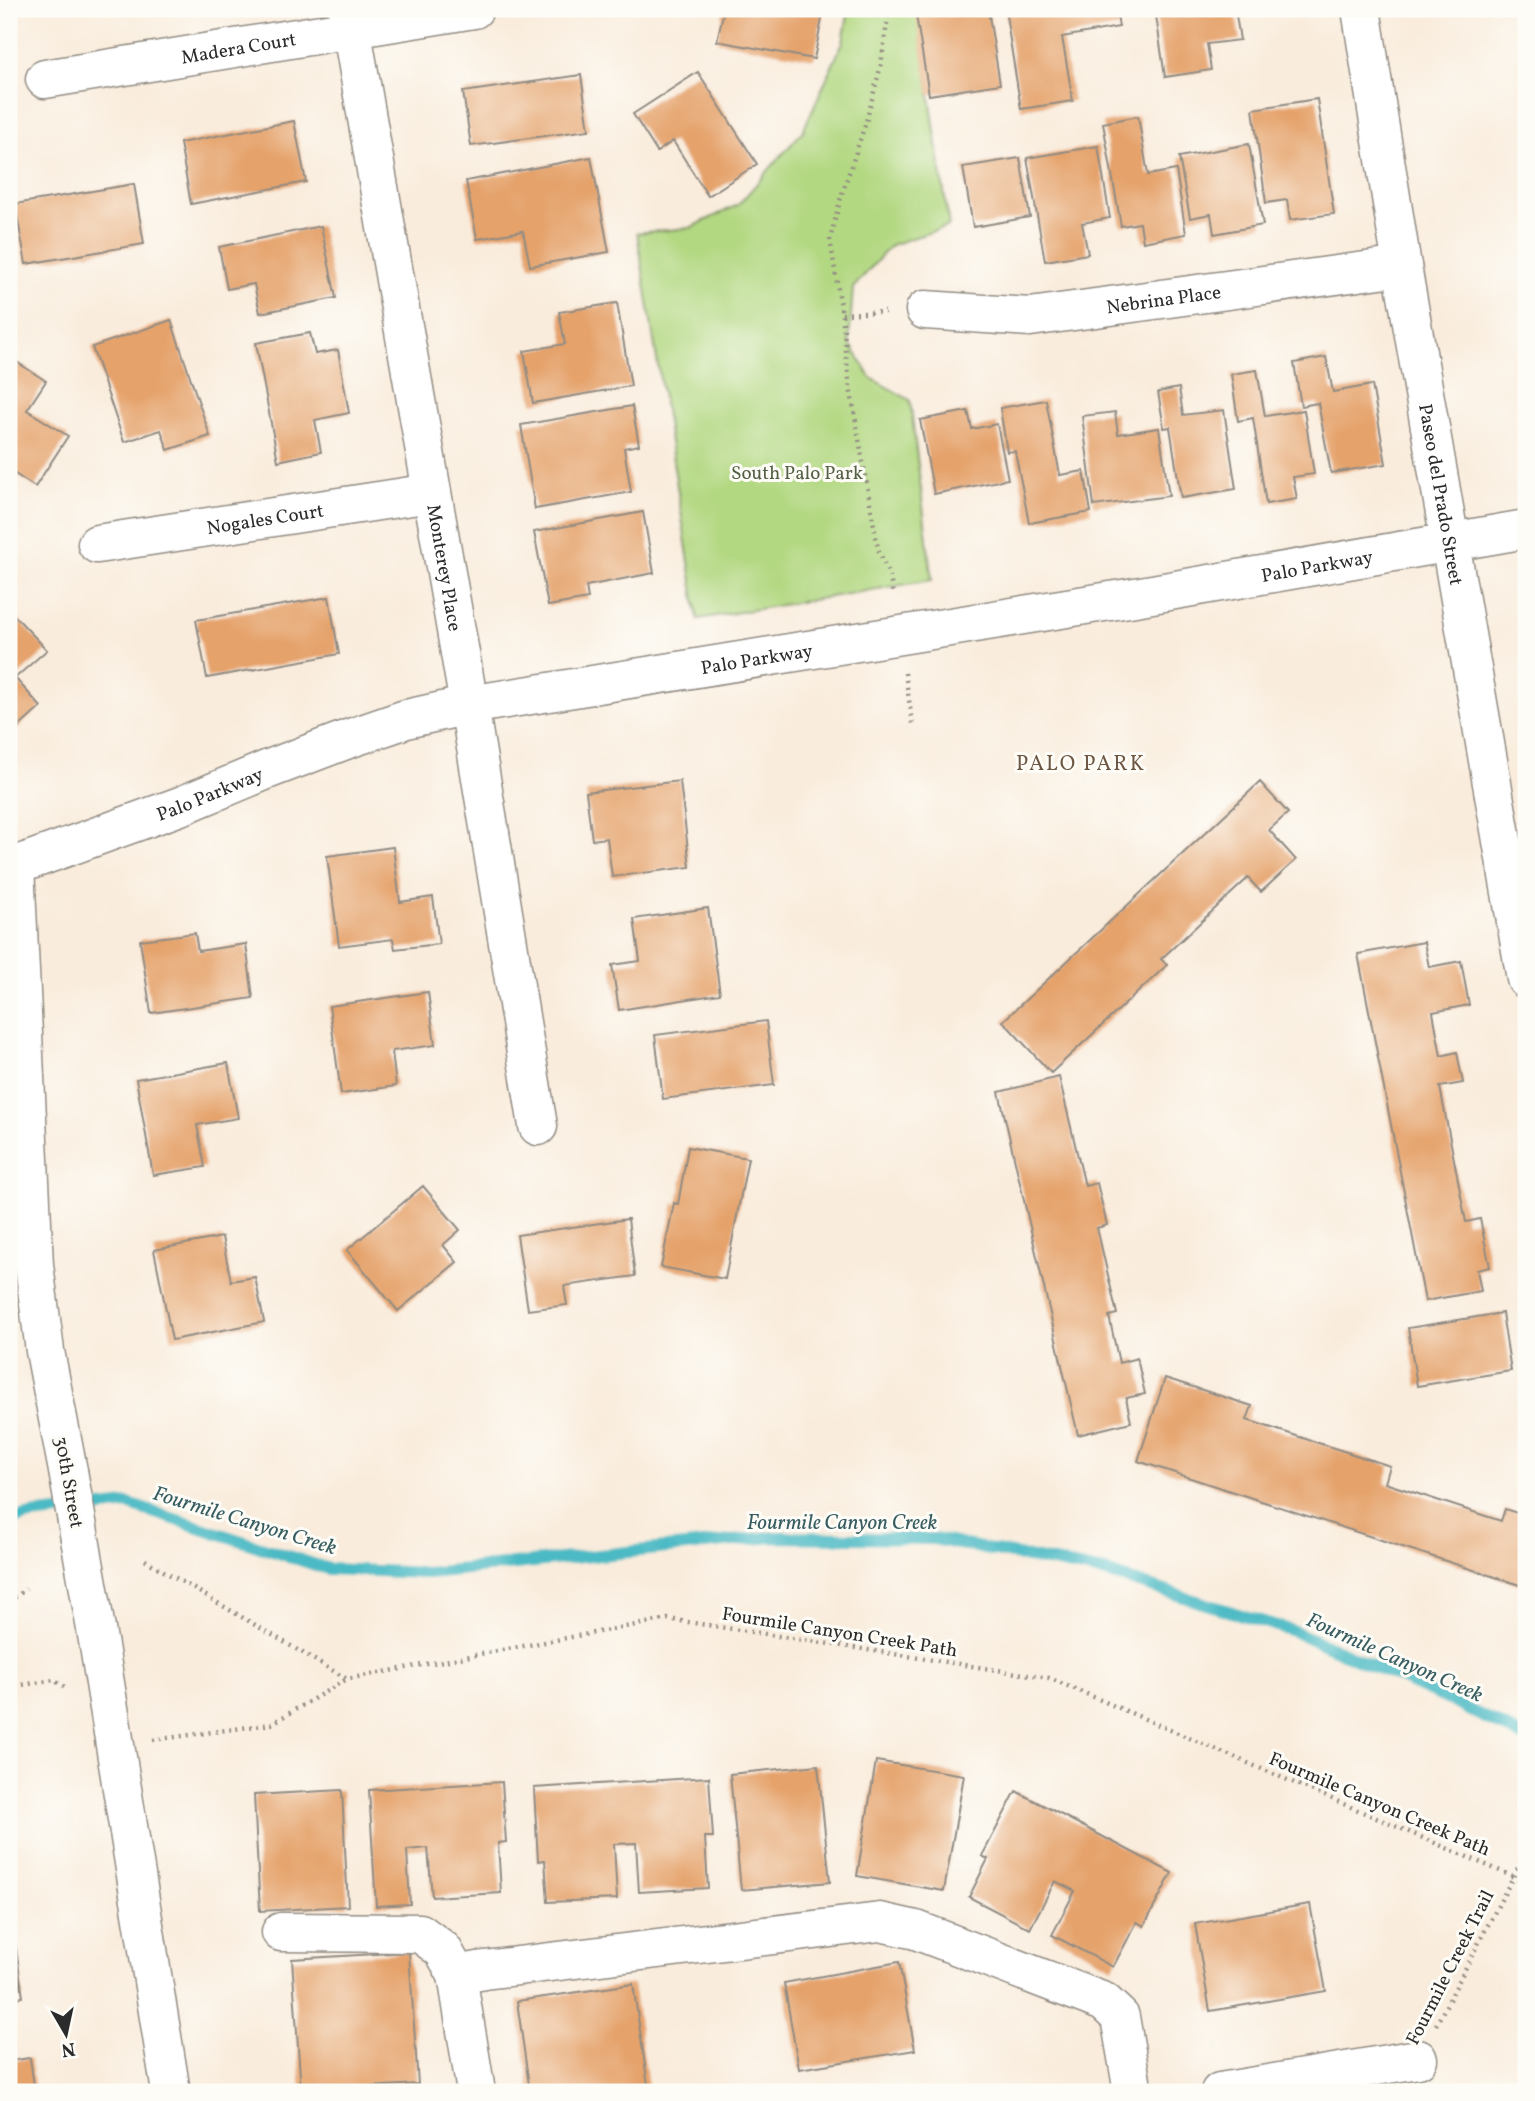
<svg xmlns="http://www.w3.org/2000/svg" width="1535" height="2101" font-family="Vollkorn,serif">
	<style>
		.green { fill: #b3d882; stroke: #6f8256; stroke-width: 2 }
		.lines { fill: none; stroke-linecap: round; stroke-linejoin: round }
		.stream { stroke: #4cbac4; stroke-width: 12 }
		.building { fill: #e5a26b }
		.minor-casing { stroke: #928c84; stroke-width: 41 }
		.path { stroke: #928c84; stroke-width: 4.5; stroke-dasharray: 2 5; stroke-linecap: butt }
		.minor { stroke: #fff; stroke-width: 38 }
		.minor-bridge-casing { stroke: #928c84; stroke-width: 41; stroke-linecap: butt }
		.minor-bridge { stroke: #fff; stroke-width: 38 }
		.labels { text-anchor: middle; stroke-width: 6; stroke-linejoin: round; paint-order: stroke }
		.street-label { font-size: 19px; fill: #2b2b2b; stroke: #fdfcf7 }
		.park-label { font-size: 19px; fill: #545f45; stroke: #fdfcf7 }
		.neighbourhood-label { font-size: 21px; letter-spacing: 2px; fill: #6c5541; stroke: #fdfcf7 }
		.water-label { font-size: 21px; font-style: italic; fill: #375d61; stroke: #fdfcf7 }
	</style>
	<rect width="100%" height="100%" fill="#fdfcf7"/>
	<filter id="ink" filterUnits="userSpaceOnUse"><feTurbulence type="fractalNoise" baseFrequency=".0143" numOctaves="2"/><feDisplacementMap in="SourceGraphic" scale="14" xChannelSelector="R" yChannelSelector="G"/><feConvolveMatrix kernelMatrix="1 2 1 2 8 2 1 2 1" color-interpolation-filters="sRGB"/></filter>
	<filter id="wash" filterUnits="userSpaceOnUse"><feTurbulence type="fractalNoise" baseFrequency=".00686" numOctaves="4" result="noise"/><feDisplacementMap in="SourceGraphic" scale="28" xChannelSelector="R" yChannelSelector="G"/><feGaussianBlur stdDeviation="1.57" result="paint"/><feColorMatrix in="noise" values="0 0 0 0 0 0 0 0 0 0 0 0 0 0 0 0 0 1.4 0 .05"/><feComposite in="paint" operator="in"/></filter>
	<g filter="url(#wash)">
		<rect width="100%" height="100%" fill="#f9ecdc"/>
		<path class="green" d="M 849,9 L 917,9 L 949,226 L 891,245 L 853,288 L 849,342 L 871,378 L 910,400 L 932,580 L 698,619 L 637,233 L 690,228 L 738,205 L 803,131 L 843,42 Z"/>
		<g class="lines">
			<path class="stream" d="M 9,1520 L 31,1515 L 128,1504 L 328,1569 L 428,1573 L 771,1537 L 934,1539 L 1104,1572 L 1296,1632 L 1447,1699 L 1526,1738"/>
		</g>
		<g id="blocks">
			<path class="building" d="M 724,9 L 824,9 L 814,59 L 717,41 Z
				M 915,9 L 988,9 L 1000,84 L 929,95 Z
				M 1005,9 L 1116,9 L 1119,27 L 1062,37 L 1073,101 L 1021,109 Z
				M 1155,9 L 1235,9 L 1240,40 L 1207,44 L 1211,70 L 1165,77 Z
				M 698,72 L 757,164 L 708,196 L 673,141 L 657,152 L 633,114 Z
				M 581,75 L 589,130 L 471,146 L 463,92 Z
				M 1317,99 L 1334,214 L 1290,220 L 1287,200 L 1266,203 L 1253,109 Z
				M 1138,116 L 1148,175 L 1176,170 L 1186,234 L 1143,242 L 1140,223 L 1121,226 L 1103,123 Z
				M 294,121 L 306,182 L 191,204 L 180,143 Z
				M 1249,144 L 1263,225 L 1214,234 L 1211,214 L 1190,218 L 1179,157 Z
				M 1098,146 L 1110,218 L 1082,223 L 1088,254 L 1045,261 L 1027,158 Z
				M 591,157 L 609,252 L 530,266 L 523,231 L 477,239 L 466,181 Z
				M 1020,158 L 1030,217 L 973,227 L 963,167 Z
				M 134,184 L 144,244 L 26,264 L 15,204 Z
				M 321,226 L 336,298 L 260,313 L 254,284 L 227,289 L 219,247 Z
				M 617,303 L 631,386 L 533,403 L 524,351 L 565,344 L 559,312 Z
				M 171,320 L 210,436 L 168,450 L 161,430 L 124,442 L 92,347 Z
				M 310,333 L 315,354 L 338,350 L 349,413 L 315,420 L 321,452 L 278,461 L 256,343 Z
				M 9,357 L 46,381 L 27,410 L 68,436 L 35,487 L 9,470 Z
				M 1326,357 L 1333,392 L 1372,385 L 1386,464 L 1331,473 L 1318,403 L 1301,406 L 1294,363 Z
				M 1257,370 L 1265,416 L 1304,410 L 1314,474 L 1293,477 L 1297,499 L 1266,504 L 1253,418 L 1238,421 L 1231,374 Z
				M 1179,388 L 1183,415 L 1224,410 L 1236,489 L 1181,498 L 1170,427 L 1164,428 L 1158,392 Z
				M 1046,400 L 1060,475 L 1084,471 L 1091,512 L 1029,523 L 1015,451 L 1007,452 L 1000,408 Z
				M 632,406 L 639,445 L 624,448 L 631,492 L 535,509 L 521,425 Z
				M 968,411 L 972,429 L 997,424 L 1008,479 L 934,494 L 920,420 Z
				M 1115,412 L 1118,434 L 1159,428 L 1169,496 L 1094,506 L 1082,416 Z
				M 643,512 L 654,573 L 586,586 L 588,599 L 548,606 L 534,532 Z
				M 329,597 L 339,654 L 207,678 L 196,620 Z
				M 12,613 L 47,650 L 15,678 L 41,707 L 9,736 L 9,616 Z
				M 680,781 L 690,867 L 612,877 L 607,838 L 592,840 L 586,792 Z
				M 1260,782 L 1288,813 L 1269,830 L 1296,860 L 1261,892 L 1248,878 L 1161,959 L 1167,965 L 1051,1073 L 1003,1021 Z
				M 393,847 L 400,902 L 433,897 L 439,944 L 395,949 L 393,939 L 339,946 L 327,856 Z
				M 708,908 L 720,994 L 619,1010 L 612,965 L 640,961 L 634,919 Z
				M 195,933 L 198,951 L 246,944 L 253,998 L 151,1013 L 140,940 Z
				M 1424,942 L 1429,967 L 1461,961 L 1469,1005 L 1433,1012 L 1441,1056 L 1457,1052 L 1463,1083 L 1440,1087 L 1466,1222 L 1480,1219 L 1490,1267 L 1477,1270 L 1481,1291 L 1425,1301 L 1358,954 Z
				M 428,992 L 435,1045 L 392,1051 L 396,1086 L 341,1094 L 329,1006 Z
				M 766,1021 L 774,1085 L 663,1099 L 655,1035 Z
				M 228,1063 L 238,1118 L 197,1125 L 205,1167 L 153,1175 L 136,1079 Z
				M 1059,1077 L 1085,1186 L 1097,1183 L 1107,1225 L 1097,1228 L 1117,1314 L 1109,1316 L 1119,1363 L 1137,1358 L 1145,1394 L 1126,1398 L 1131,1422 L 1078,1435 L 999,1092 Z
				M 688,1147 L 748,1158 L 725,1279 L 661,1267 L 674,1203 L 678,1204 Z
				M 423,1186 L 460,1230 L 443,1245 L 457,1262 L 398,1311 L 347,1250 Z
				M 628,1219 L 635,1276 L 564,1286 L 567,1305 L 528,1310 L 517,1235 Z
				M 222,1237 L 231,1281 L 255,1277 L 264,1322 L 172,1340 L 154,1250 Z
				M 1502,1313 L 1511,1371 L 1417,1386 L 1408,1328 Z
				M 1165,1378 L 1252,1406 L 1247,1420 L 1390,1466 L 1385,1483 L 1501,1521 L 1505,1509 L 1526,1516 L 1526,1587 L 1138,1461 Z
				M 876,1761 L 964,1775 L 944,1891 L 857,1876 Z
				M 818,1765 L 830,1882 L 741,1890 L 730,1774 Z
				M 709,1777 L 713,1837 L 705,1837 L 708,1888 L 639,1892 L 636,1843 L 614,1844 L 617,1899 L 548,1902 L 545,1860 L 538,1861 L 534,1788 Z
				M 502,1782 L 506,1842 L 498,1843 L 501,1893 L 432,1897 L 428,1848 L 407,1850 L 410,1904 L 376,1906 L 369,1790 Z
				M 342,1790 L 348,1906 L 260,1911 L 254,1795 Z
				M 1016,1791 L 1172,1873 L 1144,1926 L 1137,1922 L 1113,1967 L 1052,1935 L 1075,1891 L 1055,1881 L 1030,1929 L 969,1897 L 988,1859 L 982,1856 Z
				M 1310,1904 L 1326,1991 L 1210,2011 L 1195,1924 Z
				M 15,1941 L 23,1997 L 9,1999 L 9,1942 Z
				M 409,1952 L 418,2084 L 301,2091 L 292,1959 Z
				M 899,1962 L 915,2050 L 799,2069 L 784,1983 Z
				M 633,1984 L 649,2092 L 530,2092 L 517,2001 Z
				M 30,2058 L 35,2092 L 9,2092 L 9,2061 Z"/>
		</g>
	</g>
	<g filter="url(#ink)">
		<use href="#blocks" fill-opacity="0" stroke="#928c84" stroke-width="2"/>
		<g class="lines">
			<defs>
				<g id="minor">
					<path id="s1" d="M 348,9 L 469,705 L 538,1126"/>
					<path id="s2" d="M 1361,9 L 1402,266 L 1526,979"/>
					<path id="s3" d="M 45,79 L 474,9"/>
					<path id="s4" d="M 925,310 L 1030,317 L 1402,266"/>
					<path id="s5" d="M 97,544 L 431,493"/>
					<path d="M 15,866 L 34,1265 L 45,1351 L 68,1471"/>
					<path id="s6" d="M 9,868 L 183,805 L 269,769 L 348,739 L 406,719 L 469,705 L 1135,597 L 1526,529"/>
					<path d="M 99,1646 L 171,2092"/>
					<path d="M 281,1932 L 420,1933 L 443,1950 L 457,1975 L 484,1970 L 880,1922 L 916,1930 L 1104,2002 L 1120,2017 L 1133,2092"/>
					<path d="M 457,1975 L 476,2092"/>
					<path d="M 1220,2092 L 1418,2059"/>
				</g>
			</defs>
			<use href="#minor" class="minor-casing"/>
			<path class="path" d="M 889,9 L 881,65 L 866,122 L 841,197 L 830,239 L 842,314 L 849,381 L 878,549 L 890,577 L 893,595
				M 842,314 L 885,312
				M 905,673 L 913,727
				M 145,1560 L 347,1679 L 668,1619 L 1049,1678 L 1526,1882
				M 9,1602 L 26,1589
				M 9,1687 L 54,1680 L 65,1688
				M 153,1740 L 271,1724 L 347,1679
				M 1436,2025 L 1526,1852"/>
			<use href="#minor" class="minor"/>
			<defs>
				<path id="minor-bridge" d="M 68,1471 L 99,1646"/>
			</defs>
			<use href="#minor-bridge" class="minor-bridge-casing"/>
			<use href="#minor-bridge" class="minor-bridge"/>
		</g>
	</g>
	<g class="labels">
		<g class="street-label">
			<text dy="7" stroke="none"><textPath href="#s3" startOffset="196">Madera Court</textPath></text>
			<text dy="7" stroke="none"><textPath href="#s4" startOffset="240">Nebrina Place</textPath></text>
			<text dy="7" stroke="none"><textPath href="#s2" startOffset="492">Paseo del Prado Street</textPath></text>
			<text dy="7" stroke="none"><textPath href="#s5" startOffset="170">Nogales Court</textPath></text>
			<text dy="7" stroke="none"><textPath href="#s6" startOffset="1348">Palo Parkway</textPath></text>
			<text dy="7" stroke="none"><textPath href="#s1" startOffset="567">Monterey Place</textPath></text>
			<text dy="7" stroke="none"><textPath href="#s6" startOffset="780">Palo Parkway</textPath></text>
			<text dy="7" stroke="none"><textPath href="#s6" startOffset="214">Palo Parkway</textPath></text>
			<text transform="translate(70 1482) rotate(80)" y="7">30th Street</text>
			<text transform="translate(840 1631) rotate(9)" y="7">Fourmile Canyon Creek Path</text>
			<text transform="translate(1380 1803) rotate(23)" y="7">Fourmile Canyon Creek Path</text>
			<text transform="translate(1449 1967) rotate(-63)" y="7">Fourmile Creek Trail</text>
		</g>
		<g class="park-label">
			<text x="797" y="479">South Palo Park</text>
		</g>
		<g class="neighbourhood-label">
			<text x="1081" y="770">PALO PARK</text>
		</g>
		<g class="water-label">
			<text transform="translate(245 1520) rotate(17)" y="7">Fourmile Canyon Creek</text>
			<text x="842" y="1529">Fourmile Canyon Creek</text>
			<text transform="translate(1395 1657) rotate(24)" y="7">Fourmile Canyon Creek</text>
		</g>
	</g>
	<rect width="1535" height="2101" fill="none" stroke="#fdfcf7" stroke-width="35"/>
	<g transform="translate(66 2034) rotate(171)" stroke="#fdfcf7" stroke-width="5" paint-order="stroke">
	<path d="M0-5L12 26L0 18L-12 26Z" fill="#2b2b2b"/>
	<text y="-10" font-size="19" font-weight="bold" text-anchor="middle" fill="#2b2b2b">N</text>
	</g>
</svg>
